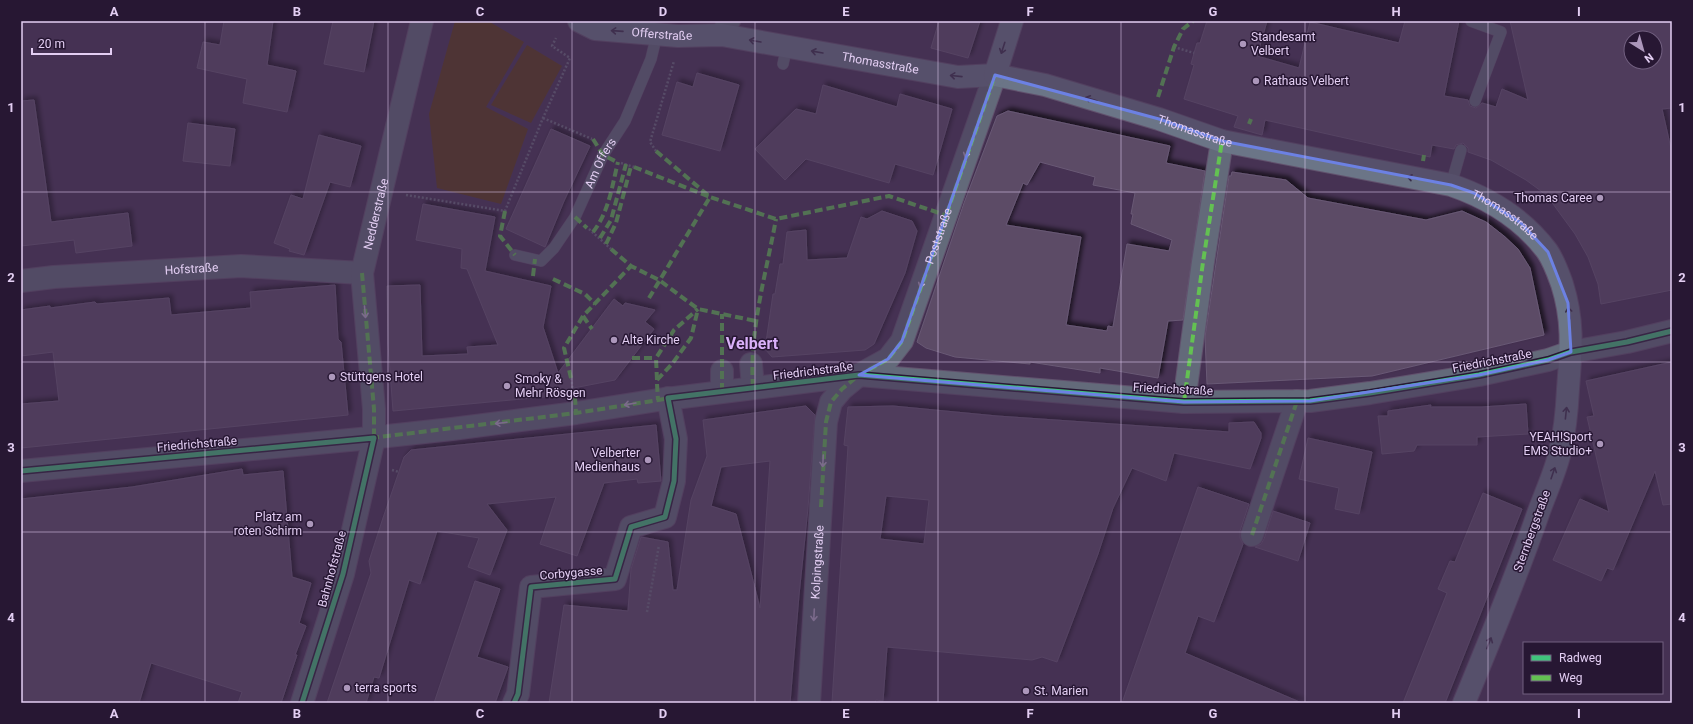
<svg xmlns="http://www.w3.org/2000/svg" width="1693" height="724" font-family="Roboto,sans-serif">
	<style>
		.green { fill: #5a3911 }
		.building { fill: #5b4b66; stroke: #695975; fill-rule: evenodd; filter: url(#shadow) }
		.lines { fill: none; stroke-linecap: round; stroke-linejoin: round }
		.lane-casing { stroke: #61516d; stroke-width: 12 }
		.street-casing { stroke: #61516d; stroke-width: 24 }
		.secondary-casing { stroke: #61516d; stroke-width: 24 }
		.path { stroke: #6c6c7e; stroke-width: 2.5; stroke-dasharray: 2 2; stroke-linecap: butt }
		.lane { stroke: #636a7a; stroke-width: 11 }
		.street { stroke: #636a7a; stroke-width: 22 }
		.secondary { stroke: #6b7587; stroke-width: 22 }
		.quiet { stroke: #63c152; stroke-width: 4; stroke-dasharray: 8 4; stroke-linecap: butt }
		.cycleway-casing { stroke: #271733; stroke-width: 8 }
		.cycleway { stroke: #40c37c; stroke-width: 5 }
		.oneway { stroke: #382e48 }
		.oneway2 { stroke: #bdb0cf }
		.marked { fill: none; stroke: #6c81e3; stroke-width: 3; stroke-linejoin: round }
		.grid { fill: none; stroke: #e3cef3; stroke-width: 1; stroke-opacity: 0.55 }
		.poi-dot { fill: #ac97bb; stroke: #271733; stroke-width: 1.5 }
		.labels { text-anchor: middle; stroke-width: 3; stroke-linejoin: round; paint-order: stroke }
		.street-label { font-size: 12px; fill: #e3cef3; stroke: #271733 }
		.poi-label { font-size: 12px; fill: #e3cef3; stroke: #271733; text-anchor: start }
		.district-label { font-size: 16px; font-weight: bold; fill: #d9b0f9; stroke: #271733 }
		.neatline { fill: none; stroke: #e3cef3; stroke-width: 1.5 }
		.grid-label { font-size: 13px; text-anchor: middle; font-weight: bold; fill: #e3cef3 }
	</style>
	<defs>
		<filter id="shadow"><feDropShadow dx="3.5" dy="-3.5" stdDeviation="2" flood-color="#0009"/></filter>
	</defs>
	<rect width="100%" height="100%" fill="#463253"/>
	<path class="green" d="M 455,21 L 488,21 L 524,42 L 486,107 L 528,129 L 501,204 L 437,188 L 429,114 Z
		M 527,45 L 562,66 L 531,123 L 491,105 Z"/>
	<path class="building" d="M 224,21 L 273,21 L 267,65 L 296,71 L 287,112 L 243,103 L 247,79 L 197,68 L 203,42 L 220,45 Z
		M 333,21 L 374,21 L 364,72 L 324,64 Z
		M 939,21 L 980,21 L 968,58 L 931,48 Z
		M 1207,21 L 1267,21 L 1257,56 L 1299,68 L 1310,22 L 1399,43 L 1405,21 L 1459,21 L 1444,96 L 1468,100 L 1470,106 L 1476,108 L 1482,103 L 1496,107 L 1502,89 L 1528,100 L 1510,21 L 1672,21 L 1672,108 L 1662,109 L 1672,153 L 1672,290 L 1601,304 L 1598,284 L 1588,257 L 1575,234 L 1553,204 L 1541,191 L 1526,180 L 1491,160 L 1468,152 L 1468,148 L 1463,143 L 1456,145 L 1454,149 L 1432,145 L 1430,157 L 1265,120 L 1262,135 L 1234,127 L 1238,116 L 1184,99 L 1194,65 L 1191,64 L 1194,53 L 1197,43 L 1200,43 ZM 1631,38 L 1655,38 L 1655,62 L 1631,62 Z
		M 697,73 L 739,85 L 720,151 L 662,135 L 677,82 L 693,87 Z
		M 823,85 L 897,107 L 900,94 L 952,109 L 933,175 L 895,164 L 889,183 L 806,159 L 785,180 L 755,149 L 796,109 L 816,114 Z
		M 34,100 L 51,222 L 128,213 L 132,246 L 76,253 L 74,240 L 21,246 L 21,101 Z
		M 1008,111 L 1170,146 L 1166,163 L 1205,171 L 1183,320 L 1168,321 L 1158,378 L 1100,368 L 1100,373 L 1030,362 L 1030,364 L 955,357 L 926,348 L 917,342 L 964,203 L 997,116 ZM 1040,162 L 1095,177 L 1093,185 L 1135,193 L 1131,214 L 1133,214 L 1131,224 L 1172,240 L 1169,251 L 1127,244 L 1113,327 L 1108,326 L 1107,331 L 1066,325 L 1081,237 L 1006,225 L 1023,183 L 1027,185 Z
		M 188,123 L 235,129 L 230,166 L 183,161 Z
		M 551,129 L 590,146 L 564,201 L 545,247 L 506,229 Z
		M 319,135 L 361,146 L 350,187 L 330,182 L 304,255 L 289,251 L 290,249 L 274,243 L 291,195 L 303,199 Z
		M 1232,172 L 1286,180 L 1308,198 L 1426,220 L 1462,211 L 1486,222 L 1504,236 L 1518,249 L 1530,268 L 1544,335 L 1372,376 L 1207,384 L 1205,337 L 1229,176 L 1231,176 Z
		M 423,204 L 495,217 L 485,271 L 551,286 L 543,327 L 558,373 L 614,299 L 623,306 L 625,303 L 655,310 L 645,322 L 654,329 L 615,380 L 563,390 L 565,395 L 393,411 L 388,344 L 387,286 L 420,285 L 422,356 L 468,354 L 467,347 L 498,345 L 467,269 L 461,268 L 462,249 L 416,240 Z
		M 882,211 L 912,221 L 917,231 L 905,273 L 874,344 L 865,350 L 772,357 L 765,349 L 773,294 L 775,294 L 780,264 L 783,264 L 787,232 L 806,230 L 807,260 L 847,258 L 861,217 L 867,219 Z
		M 335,285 L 338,339 L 341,342 L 348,415 L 21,448 L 21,404 L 59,401 L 53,352 L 21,356 L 21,310 L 50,306 L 50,308 L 95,302 L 97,304 L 169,298 L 171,315 L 251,308 L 250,292 Z
		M 1672,362 L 1672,504 L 1663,505 L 1655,471 L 1613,570 L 1607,568 L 1601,581 L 1553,560 L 1580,499 L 1609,512 L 1587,417 L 1594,416 L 1586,381 Z
		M 1526,404 L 1528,434 L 1477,437 L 1477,445 L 1417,445 L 1414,451 L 1382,454 L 1378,416 L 1388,416 L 1388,411 L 1431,405 L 1430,407 L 1482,407 Z
		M 806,406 L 815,415 L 808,508 L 799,595 L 790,703 L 549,703 L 564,605 L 628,611 L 631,569 L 641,537 L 668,542 L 673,590 L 677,590 L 691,500 L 707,456 L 703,420 ZM 770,461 L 765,536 L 760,608 L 736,514 L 711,506 L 721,467 Z
		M 893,406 L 997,416 L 1229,432 L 1229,423 L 1254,422 L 1261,433 L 1261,438 L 1250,469 L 1174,453 L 1166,481 L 1132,468 L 1113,508 L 1098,554 L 1057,662 L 1042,657 L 1032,660 L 887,647 L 883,701 L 876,700 L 875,703 L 832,703 L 848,446 L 844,445 L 848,407 ZM 886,496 L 929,500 L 924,544 L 880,539 Z
		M 656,425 L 661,481 L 638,483 L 637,479 L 604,483 L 577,556 L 540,544 L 556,497 L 487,504 L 507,530 L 490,575 L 468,567 L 479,538 L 437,531 L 420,584 L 409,580 L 379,678 L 374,677 L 366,703 L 327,703 L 371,573 L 369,561 L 383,518 L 404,457 L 411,450 Z
		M 1308,438 L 1372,452 L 1359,514 L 1335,509 L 1339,488 L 1299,479 Z
		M 242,469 L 243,475 L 283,471 L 292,577 L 311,583 L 299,623 L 306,626 L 295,655 L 297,655 L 281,703 L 238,703 L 242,692 L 151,663 L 139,703 L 21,703 L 21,499 L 132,487 Z
		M 1198,487 L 1249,504 L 1240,531 L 1240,538 L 1243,544 L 1214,622 L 1198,616 L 1185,653 L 1302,703 L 1122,703 Z
		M 1483,493 L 1522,509 L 1445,703 L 1403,703 L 1447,593 L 1438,589 L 1450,561 L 1455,562 Z
		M 1273,511 L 1310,523 L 1298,561 L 1255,547 L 1261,544 L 1264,539 Z
		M 475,581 L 500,589 L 477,657 L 508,667 L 495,703 L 434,703 Z"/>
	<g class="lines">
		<defs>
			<g id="lane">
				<path d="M 1471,21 L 1501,32 L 1475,101"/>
				<path d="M 783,64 L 787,46"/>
				<path d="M 1451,185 L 1461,150"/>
				<path id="s1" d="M 515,255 L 541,261 L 554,248 L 575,217 L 603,155 L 625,121 L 651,59 L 657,34"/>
			</g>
			<g id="street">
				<path d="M 722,35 L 729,21"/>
				<path id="s2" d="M 21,281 L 54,277 L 241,266 L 362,273"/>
				<path d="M 751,364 L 753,387"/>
				<path d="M 722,391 L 722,371"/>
				<path d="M 1184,402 L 1203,262 L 1222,141"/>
				<path d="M 21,471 L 360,439 L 452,429 L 576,413 L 658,400 L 859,375 L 1184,402 L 1310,401 L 1370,393 L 1479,375 L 1548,360 L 1571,352 L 1627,342 L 1672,331"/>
				<path d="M 1252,535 L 1297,401"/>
				<path id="s3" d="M 302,703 L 343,574 L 374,438 L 374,409 L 362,273 L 422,21"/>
				<path d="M 514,703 L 518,694 L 531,587 L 615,579 L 631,527 L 665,517 L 674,481 L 676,439 L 668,398"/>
				<path id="s4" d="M 809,703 L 826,422 L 831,402 L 842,389 L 859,375 L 888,359 L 902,341 L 995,75"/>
			</g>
			<g id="secondary">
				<path id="s5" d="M 579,21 L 595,29 L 678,36 L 722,35 L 958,77 L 995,75 L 1045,85 L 1159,119 L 1222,141 L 1451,185 C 1489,198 1523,219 1547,251 C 1554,261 1558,273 1562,284 C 1574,322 1571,350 1568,389 C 1567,410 1565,431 1560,452 C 1555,473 1545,494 1538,514 C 1516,578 1490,640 1464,703"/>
				<path d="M 995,75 L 1012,21"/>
			</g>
		</defs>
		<use href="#lane" class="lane-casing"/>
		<use href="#street" class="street-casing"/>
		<use href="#secondary" class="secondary-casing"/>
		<path class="path" d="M 1174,47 L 1194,53
			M 543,118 L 592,139
			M 656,151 L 650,142 L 674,61
			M 621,163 L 634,167
			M 406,195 L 505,211 L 543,118 L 570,58 L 552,46 L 556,38
			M 589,229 L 611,249
			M 571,378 L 573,389
			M 392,470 L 399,472
			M 647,612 L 659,545"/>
		<use href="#lane" class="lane"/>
		<use href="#street" class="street"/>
		<use href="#secondary" class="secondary"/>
		<g class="quiet">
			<path d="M 1158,97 L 1174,47 L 1183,29 L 1193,21"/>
			<path d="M 1249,124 L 1251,119"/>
			<path d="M 593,139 L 603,155 L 615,161"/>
			<path d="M 656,151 L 710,197 L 776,219 L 889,196 L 945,215"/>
			<path d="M 1423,161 L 1424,155"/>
			<path d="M 634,167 L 710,197 L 649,298"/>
			<path d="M 505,211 L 500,236 L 515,255"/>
			<path d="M 575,217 L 587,228"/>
			<path d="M 593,232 C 609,212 612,186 618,162"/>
			<path d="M 600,238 L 611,220 L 626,164"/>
			<path d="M 606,244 L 616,223 L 631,166"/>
			<path d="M 611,249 L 631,266 L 659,280 L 698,309 L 756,321"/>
			<path d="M 362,273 L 374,409 L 374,440"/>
			<path d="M 533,276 L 535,259"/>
			<path d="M 553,279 L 585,294 L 595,304"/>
			<path d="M 583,316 L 592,329"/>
			<path d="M 632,358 L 656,358"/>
			<path d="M 571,378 L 564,348 L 583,316 L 631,266"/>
			<path d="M 657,380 L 656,358 L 674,330 L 698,309"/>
			<path d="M 657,380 L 672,364 L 691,338 L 698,309"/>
			<path d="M 657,384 L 658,400"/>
			<path d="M 753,387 C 749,331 766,274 776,219"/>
			<path d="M 722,391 L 722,314"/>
			<path d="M 575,397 L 576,413"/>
			<path d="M 1184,402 L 1203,262 L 1222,141"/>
			<path d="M 371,438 L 576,413 L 671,398"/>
			<path id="s6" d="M 821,507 L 826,422 L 831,402 L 842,389 L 859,375 L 888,359 L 902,341 L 995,75"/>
			<path d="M 1252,535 L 1297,401"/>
		</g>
		<defs>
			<path id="cycleway" d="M 21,471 L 374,438 L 343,574 L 302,703
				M 514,703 L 518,694 L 531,587 L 615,579 L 631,527 L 665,517 L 674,481 L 676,439 L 668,398 L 859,375 L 1184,402 L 1310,401 L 1370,393 L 1479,375 L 1548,360 L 1571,352 L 1627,342 L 1672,331"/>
		</defs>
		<use href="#cycleway" class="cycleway-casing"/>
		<use href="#cycleway" class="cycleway"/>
	</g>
	<defs><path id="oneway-shaft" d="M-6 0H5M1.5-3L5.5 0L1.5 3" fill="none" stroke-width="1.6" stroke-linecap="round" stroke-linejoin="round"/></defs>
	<g class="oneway">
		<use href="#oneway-shaft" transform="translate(617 31) rotate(-176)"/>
		<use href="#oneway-shaft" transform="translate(755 41) rotate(-170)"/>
		<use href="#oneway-shaft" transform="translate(1003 48) rotate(108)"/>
		<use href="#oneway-shaft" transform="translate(817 52) rotate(-170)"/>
		<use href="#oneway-shaft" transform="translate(956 76) rotate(-174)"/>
		<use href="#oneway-shaft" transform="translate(1091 99) rotate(-164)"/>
		<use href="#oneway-shaft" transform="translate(1413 178) rotate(-169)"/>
		<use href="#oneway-shaft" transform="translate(1569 313) rotate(-99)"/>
		<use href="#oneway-shaft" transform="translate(1566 413) rotate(-84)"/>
		<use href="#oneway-shaft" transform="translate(1553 473) rotate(-71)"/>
		<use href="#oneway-shaft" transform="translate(1489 643) rotate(-68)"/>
	</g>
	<g class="oneway2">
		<use href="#oneway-shaft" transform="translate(967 152) rotate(109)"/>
		<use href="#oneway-shaft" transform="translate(922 282) rotate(109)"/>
		<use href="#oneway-shaft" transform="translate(365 312) rotate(85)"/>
		<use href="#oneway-shaft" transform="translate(630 404) rotate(170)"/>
		<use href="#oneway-shaft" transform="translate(501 423) rotate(173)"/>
		<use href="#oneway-shaft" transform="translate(823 461) rotate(93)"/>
		<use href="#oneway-shaft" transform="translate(814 615) rotate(93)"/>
	</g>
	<path d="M0 0H1693V724H0ZM 995,75 L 1159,119 L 1222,141 L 1451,185 L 1474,193 L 1521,223 L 1548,252 L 1568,303 L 1571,352 L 1548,360 L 1479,375 L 1310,401 L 1184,402 L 859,375 L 888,359 L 902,341 Z" fill="#463253" fill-opacity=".55" fill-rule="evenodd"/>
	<path class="marked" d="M 995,75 L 1159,119 L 1222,141 L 1451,185 L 1474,193 L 1521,223 L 1548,252 L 1568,303 L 1571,352 L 1548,360 L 1479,375 L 1310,401 L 1184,402 L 859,375 L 888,359 L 902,341 Z"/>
	<path class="grid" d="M 205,21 L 205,703M 388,21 L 388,703M 572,21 L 572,703M 755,21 L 755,703M 938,21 L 938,703M 1121,21 L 1121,703M 1305,21 L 1305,703M 1488,21 L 1488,703M 21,192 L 1672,192M 21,362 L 1672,362M 21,532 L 1672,532"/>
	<g class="poi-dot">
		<circle cx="1243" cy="44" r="4"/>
		<circle cx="1256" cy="81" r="4"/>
		<circle cx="1600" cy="198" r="4"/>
		<circle cx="614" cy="340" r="4"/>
		<circle cx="332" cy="377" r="4"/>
		<circle cx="507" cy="386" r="4"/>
		<circle cx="1600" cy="444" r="4"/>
		<circle cx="648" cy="460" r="4"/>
		<circle cx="310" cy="524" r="4"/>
		<circle cx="347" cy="688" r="4"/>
		<circle cx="1026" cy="691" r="4"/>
	</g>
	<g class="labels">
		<g class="street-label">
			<text dy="4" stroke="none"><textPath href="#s5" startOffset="85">Offerstraße</textPath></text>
			<text dy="4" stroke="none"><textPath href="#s5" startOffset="306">Thomasstraße</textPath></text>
			<text dy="4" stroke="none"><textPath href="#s5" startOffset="630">Thomasstraße</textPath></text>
			<text dy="4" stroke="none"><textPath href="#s1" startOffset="142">Am Offers</textPath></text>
			<text dy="4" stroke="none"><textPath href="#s3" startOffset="501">Nedderstraße</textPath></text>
			<text dy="4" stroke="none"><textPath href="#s5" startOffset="954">Thomasstraße</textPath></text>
			<text dy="4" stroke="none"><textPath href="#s6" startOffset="312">Poststraße</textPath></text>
			<text dy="4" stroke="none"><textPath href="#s2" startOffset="171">Hofstraße</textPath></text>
			<text transform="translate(1492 361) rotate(-11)" y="4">Friedrichstraße</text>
			<text transform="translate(813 371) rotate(-7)" y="4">Friedrichstraße</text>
			<text transform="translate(1173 389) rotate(3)" y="4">Friedrichstraße</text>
			<text transform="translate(197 444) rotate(-5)" y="4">Friedrichstraße</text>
			<text transform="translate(1532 531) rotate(-70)" y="4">Sternbergstraße</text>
			<text dy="4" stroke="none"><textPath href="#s4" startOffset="141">Kolpingstraße</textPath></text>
			<text transform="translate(332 569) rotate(-75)" y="4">Bahnhofstraße</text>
			<text transform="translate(571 573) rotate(-5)" y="4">Corbygasse</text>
		</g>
		<g class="poi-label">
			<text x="1251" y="41">Standesamt<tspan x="1251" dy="14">Velbert</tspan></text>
			<text x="1264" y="85">Rathaus Velbert</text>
			<text x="1592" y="202" text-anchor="end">Thomas Caree</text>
			<text x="622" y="344">Alte Kirche</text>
			<text x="340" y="381">Stüttgens Hotel</text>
			<text x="515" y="383">Smoky &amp;<tspan x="515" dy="14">Mehr Rösgen</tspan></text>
			<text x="1592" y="441" text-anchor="end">YEAH!Sport<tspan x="1592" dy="14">EMS Studio+</tspan></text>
			<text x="640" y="457" text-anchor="end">Velberter<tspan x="640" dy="14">Medienhaus</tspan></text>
			<text x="302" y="521" text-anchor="end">Platz am<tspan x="302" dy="14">roten Schirm</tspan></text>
			<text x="355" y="692">terra sports</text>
			<text x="1034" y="695">St. Marien</text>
		</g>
		<g class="district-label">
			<text x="752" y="349">Velbert</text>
		</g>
	</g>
	<rect width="1693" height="724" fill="none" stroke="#271733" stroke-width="44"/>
	<rect x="1523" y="642" width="140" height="52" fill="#271733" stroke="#726080"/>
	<rect x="1531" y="655" width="20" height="6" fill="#40c37c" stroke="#726080"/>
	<text x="1559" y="662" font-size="12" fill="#e3cef3">Radweg</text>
	<rect x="1531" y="675" width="20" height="6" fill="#63c152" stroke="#726080"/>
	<text x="1559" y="682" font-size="12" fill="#e3cef3">Weg</text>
	<g transform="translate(1643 50) rotate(143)"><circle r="19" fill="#271733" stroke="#726080"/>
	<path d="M0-3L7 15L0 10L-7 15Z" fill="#ac97bb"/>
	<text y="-6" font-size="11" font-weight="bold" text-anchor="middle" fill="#e3cef3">N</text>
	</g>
	<path d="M32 48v6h79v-6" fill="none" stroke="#e3cef3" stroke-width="2"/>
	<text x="38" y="48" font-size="12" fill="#e3cef3" stroke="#271733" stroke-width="3" paint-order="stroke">20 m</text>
	<rect x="22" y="22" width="1649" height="680" class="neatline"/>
	<g class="grid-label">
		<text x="114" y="16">A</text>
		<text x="297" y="16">B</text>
		<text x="480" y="16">C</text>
		<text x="663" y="16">D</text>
		<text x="846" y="16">E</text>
		<text x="1030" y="16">F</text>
		<text x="1213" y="16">G</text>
		<text x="1396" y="16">H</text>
		<text x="1579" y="16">I</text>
		<text x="11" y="112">1</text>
		<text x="1682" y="112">1</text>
		<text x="11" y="282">2</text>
		<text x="1682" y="282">2</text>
		<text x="11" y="452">3</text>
		<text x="1682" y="452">3</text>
		<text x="11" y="622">4</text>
		<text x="1682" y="622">4</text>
		<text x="114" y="718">A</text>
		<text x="297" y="718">B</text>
		<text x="480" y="718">C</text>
		<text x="663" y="718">D</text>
		<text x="846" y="718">E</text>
		<text x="1030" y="718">F</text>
		<text x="1213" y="718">G</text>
		<text x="1396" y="718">H</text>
		<text x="1579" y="718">I</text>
	</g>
</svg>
